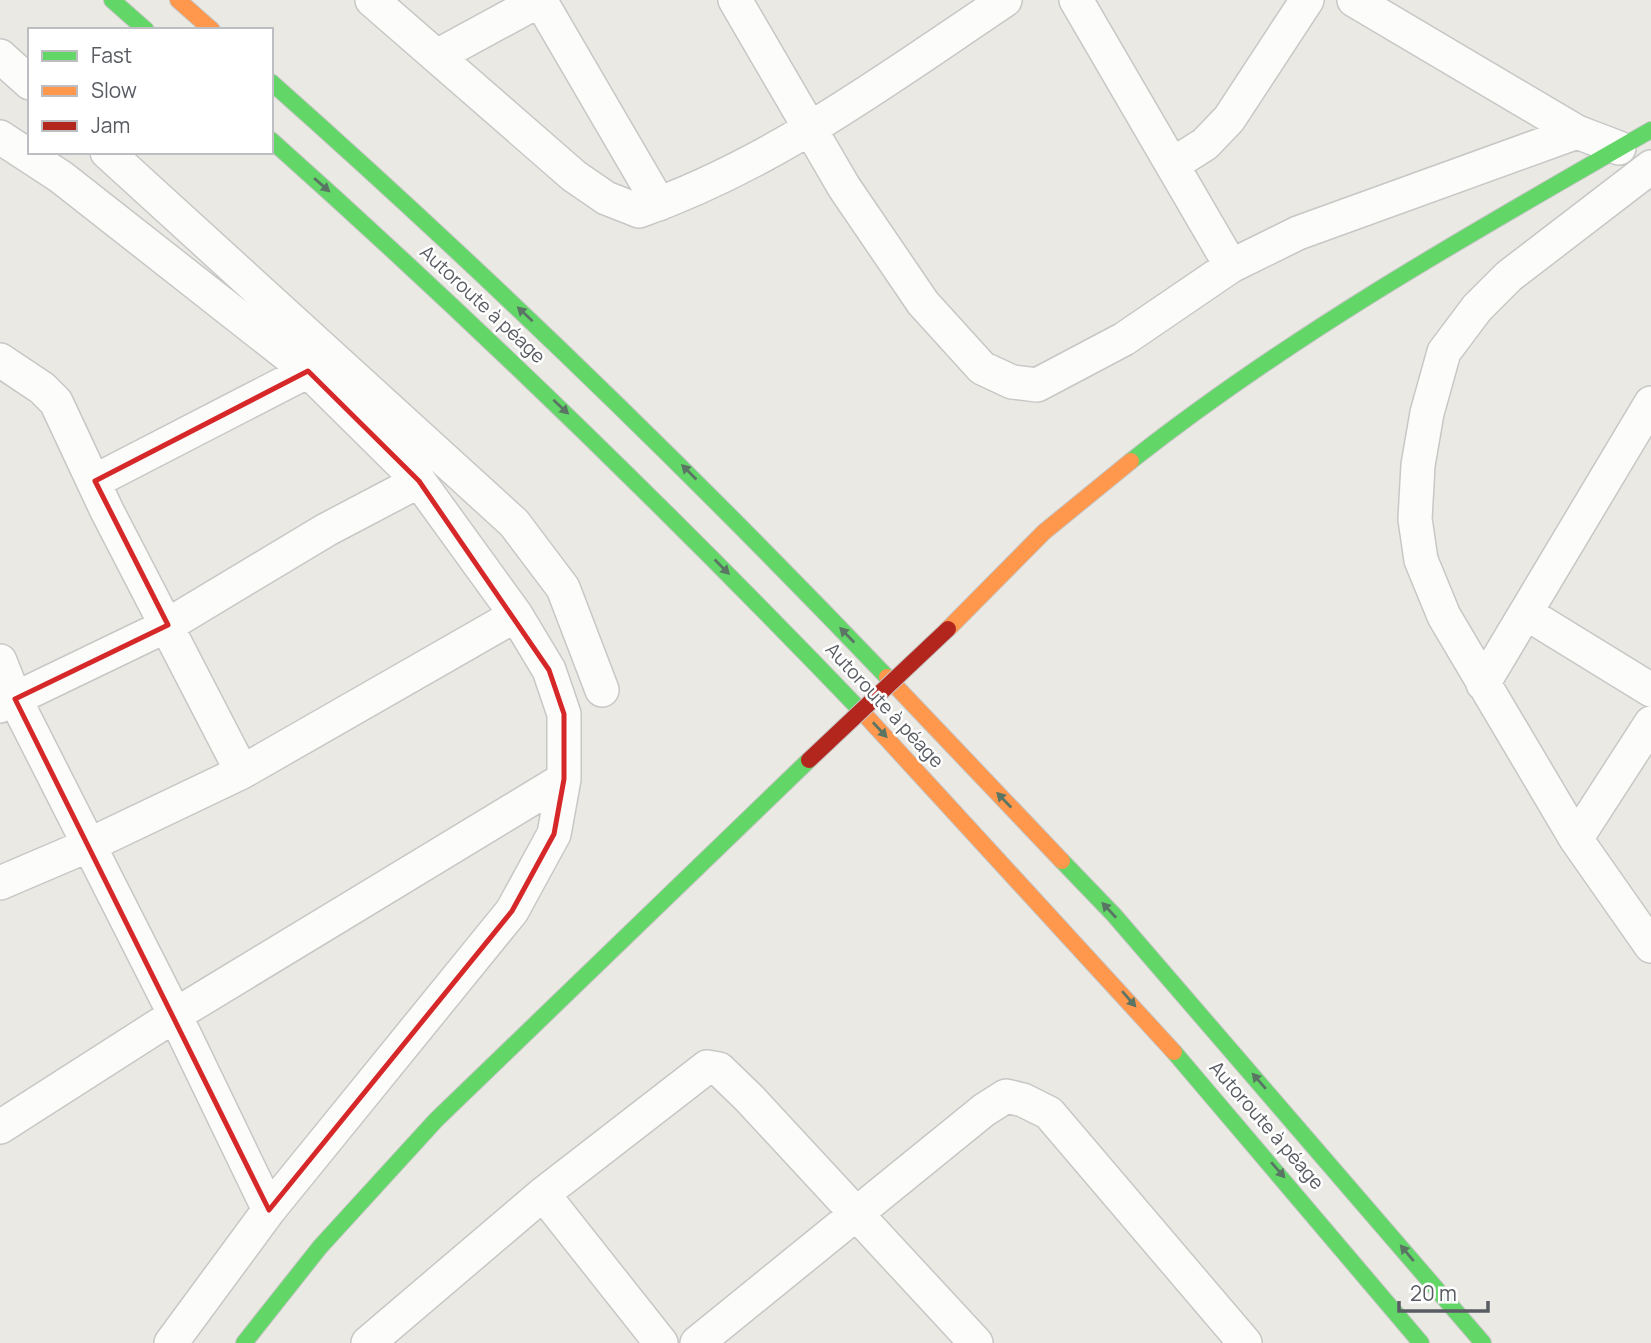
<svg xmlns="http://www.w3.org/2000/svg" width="1651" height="1343" font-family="Manrope,sans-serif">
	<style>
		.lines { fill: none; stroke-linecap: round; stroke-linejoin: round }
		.street-casing { stroke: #c7c7c6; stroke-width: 36 }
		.fast-casing { stroke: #c5c5c5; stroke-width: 18 }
		.slow-casing { stroke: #c5c5c5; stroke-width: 18 }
		.street { stroke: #fcfcfb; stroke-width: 33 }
		.fast { stroke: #63d668; stroke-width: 16 }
		.slow { stroke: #ff974d; stroke-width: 16 }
		.jam-bridge-casing { stroke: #c5c5c5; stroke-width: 18; stroke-linecap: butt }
		.jam-bridge { stroke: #b3261e; stroke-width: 16 }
		.oneway { fill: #5b7564 }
		.marked { fill: none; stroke: #d62828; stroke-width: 5; stroke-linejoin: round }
		.labels { text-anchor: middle; stroke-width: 5; stroke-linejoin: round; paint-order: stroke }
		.street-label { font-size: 19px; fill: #595d63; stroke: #fff }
	</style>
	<rect width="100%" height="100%" fill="#eae9e4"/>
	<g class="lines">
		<defs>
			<path id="street" d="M 372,0 L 574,176 L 606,198 L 639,211 C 773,164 887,79 1005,0
				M 735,0 L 844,187 L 923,303 L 982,368 L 1012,382 L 1037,385 L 1124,339 L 1231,266
				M 1076,0 L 1231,266 L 1298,233 L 1577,132 L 1619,148
				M 1354,0 L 1577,132
				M 0,56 L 30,83
				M 437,56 L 540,0 L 659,204
				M 0,137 L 61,177 L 308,371 L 419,481 L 516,615 L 549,670 L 564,714 L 564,779 L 554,834 L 512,911 L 269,1210 L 171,1343
				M 107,152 L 514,523 L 563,588 L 602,690
				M 1172,165 L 1205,144 L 1229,119 L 1307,0
				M 1651,167 L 1509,276 L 1477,308 L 1444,352 L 1427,413 L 1418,465 L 1415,519 L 1421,560 L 1444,616 L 1576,839 L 1651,946
				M 0,360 L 42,388 L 56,402 L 107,511 L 242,772
				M 95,481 L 308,371
				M 1526,613 L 1651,690
				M 0,661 L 15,699 L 175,1015 L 269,1210
				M 1483,684 L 1651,403
				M 0,706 L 168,625 L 326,530 L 419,481
				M 1576,839 L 1651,723
				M 0,883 L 89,845 L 242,772 L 516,615
				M 0,1127 L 175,1015 L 564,779
				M 543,1194 L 661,1343
				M 368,1343 L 543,1194 L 707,1067 L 719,1069 L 749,1098 L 976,1343
				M 697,1343 L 984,1110 L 1006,1096 L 1023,1100 L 1049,1113 L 1245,1343"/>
			<path id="fast" d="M 112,0 L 146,30
				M 271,82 C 485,272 689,470 887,677
				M 271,140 C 477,324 674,516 865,715
				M 1131,461 C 1292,334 1473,232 1651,130
				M 1062,861 L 1114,915 L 1483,1343
				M 1174,1052 L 1421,1343
				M 244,1343 L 320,1247 L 436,1120 L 809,760"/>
			<path id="slow" d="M 178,0 L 212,30
				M 948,629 L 1044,532 L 1131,461
				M 887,677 L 1062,861
				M 865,715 L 1174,1052"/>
		</defs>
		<use href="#street" class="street-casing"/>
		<use href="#fast" class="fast-casing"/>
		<use href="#slow" class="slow-casing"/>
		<use href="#street" class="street"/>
		<use href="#fast" class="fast"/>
		<use href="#slow" class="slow"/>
		<defs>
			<path id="jam-bridge" d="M 809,760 L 948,629"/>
		</defs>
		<use href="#jam-bridge" class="jam-bridge-casing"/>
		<use href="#jam-bridge" class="jam-bridge"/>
	</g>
	<defs><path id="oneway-solid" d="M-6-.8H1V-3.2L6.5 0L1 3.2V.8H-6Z" transform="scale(1.75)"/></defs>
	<g class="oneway">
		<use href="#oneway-solid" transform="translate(322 185) rotate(41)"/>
		<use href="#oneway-solid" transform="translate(525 314) rotate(-137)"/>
		<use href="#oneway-solid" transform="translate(561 407) rotate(43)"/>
		<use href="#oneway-solid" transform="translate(689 472) rotate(-135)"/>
		<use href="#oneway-solid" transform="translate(722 567) rotate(45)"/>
		<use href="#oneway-solid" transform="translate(847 635) rotate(-134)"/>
		<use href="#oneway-solid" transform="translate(880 730) rotate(47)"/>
		<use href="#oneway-solid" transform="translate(1004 800) rotate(-134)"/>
		<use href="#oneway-solid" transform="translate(1109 910) rotate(-133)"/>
		<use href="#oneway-solid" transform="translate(1129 999) rotate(49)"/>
		<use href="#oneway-solid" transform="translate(1259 1081) rotate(-131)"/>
		<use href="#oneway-solid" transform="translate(1278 1170) rotate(49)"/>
		<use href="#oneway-solid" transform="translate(1407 1253) rotate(-130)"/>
	</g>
	<path class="marked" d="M 308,371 L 419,481 L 549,670 L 564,714 L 564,779 L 554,834 L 512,911 L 269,1210 L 15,699 L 168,625 L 95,481 Z"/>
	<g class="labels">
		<g class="street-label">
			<text transform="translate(483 304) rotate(43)" y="7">Autoroute à péage</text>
			<text transform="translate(885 705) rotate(47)" y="7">Autoroute à péage</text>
			<text transform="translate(1267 1125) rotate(49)" y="7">Autoroute à péage</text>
		</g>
	</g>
	<rect x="28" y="28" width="245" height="126" fill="#ffffff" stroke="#bdbec1" stroke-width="2"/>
	<rect x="42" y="51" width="35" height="10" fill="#63d668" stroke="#bdbec1" stroke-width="2"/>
	<text x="91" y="63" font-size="21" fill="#595d63">Fast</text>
	<rect x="42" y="86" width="35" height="10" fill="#ff974d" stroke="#bdbec1" stroke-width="2"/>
	<text x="91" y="98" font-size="21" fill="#595d63">Slow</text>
	<rect x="42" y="121" width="35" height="10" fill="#b3261e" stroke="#bdbec1" stroke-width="2"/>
	<text x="91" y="133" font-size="21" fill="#595d63">Jam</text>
	<path d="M1399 1301v10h89v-10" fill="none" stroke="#595d63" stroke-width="3.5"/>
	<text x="1410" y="1301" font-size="21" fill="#595d63" stroke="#ffffff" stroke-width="5" paint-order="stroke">20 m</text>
</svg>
